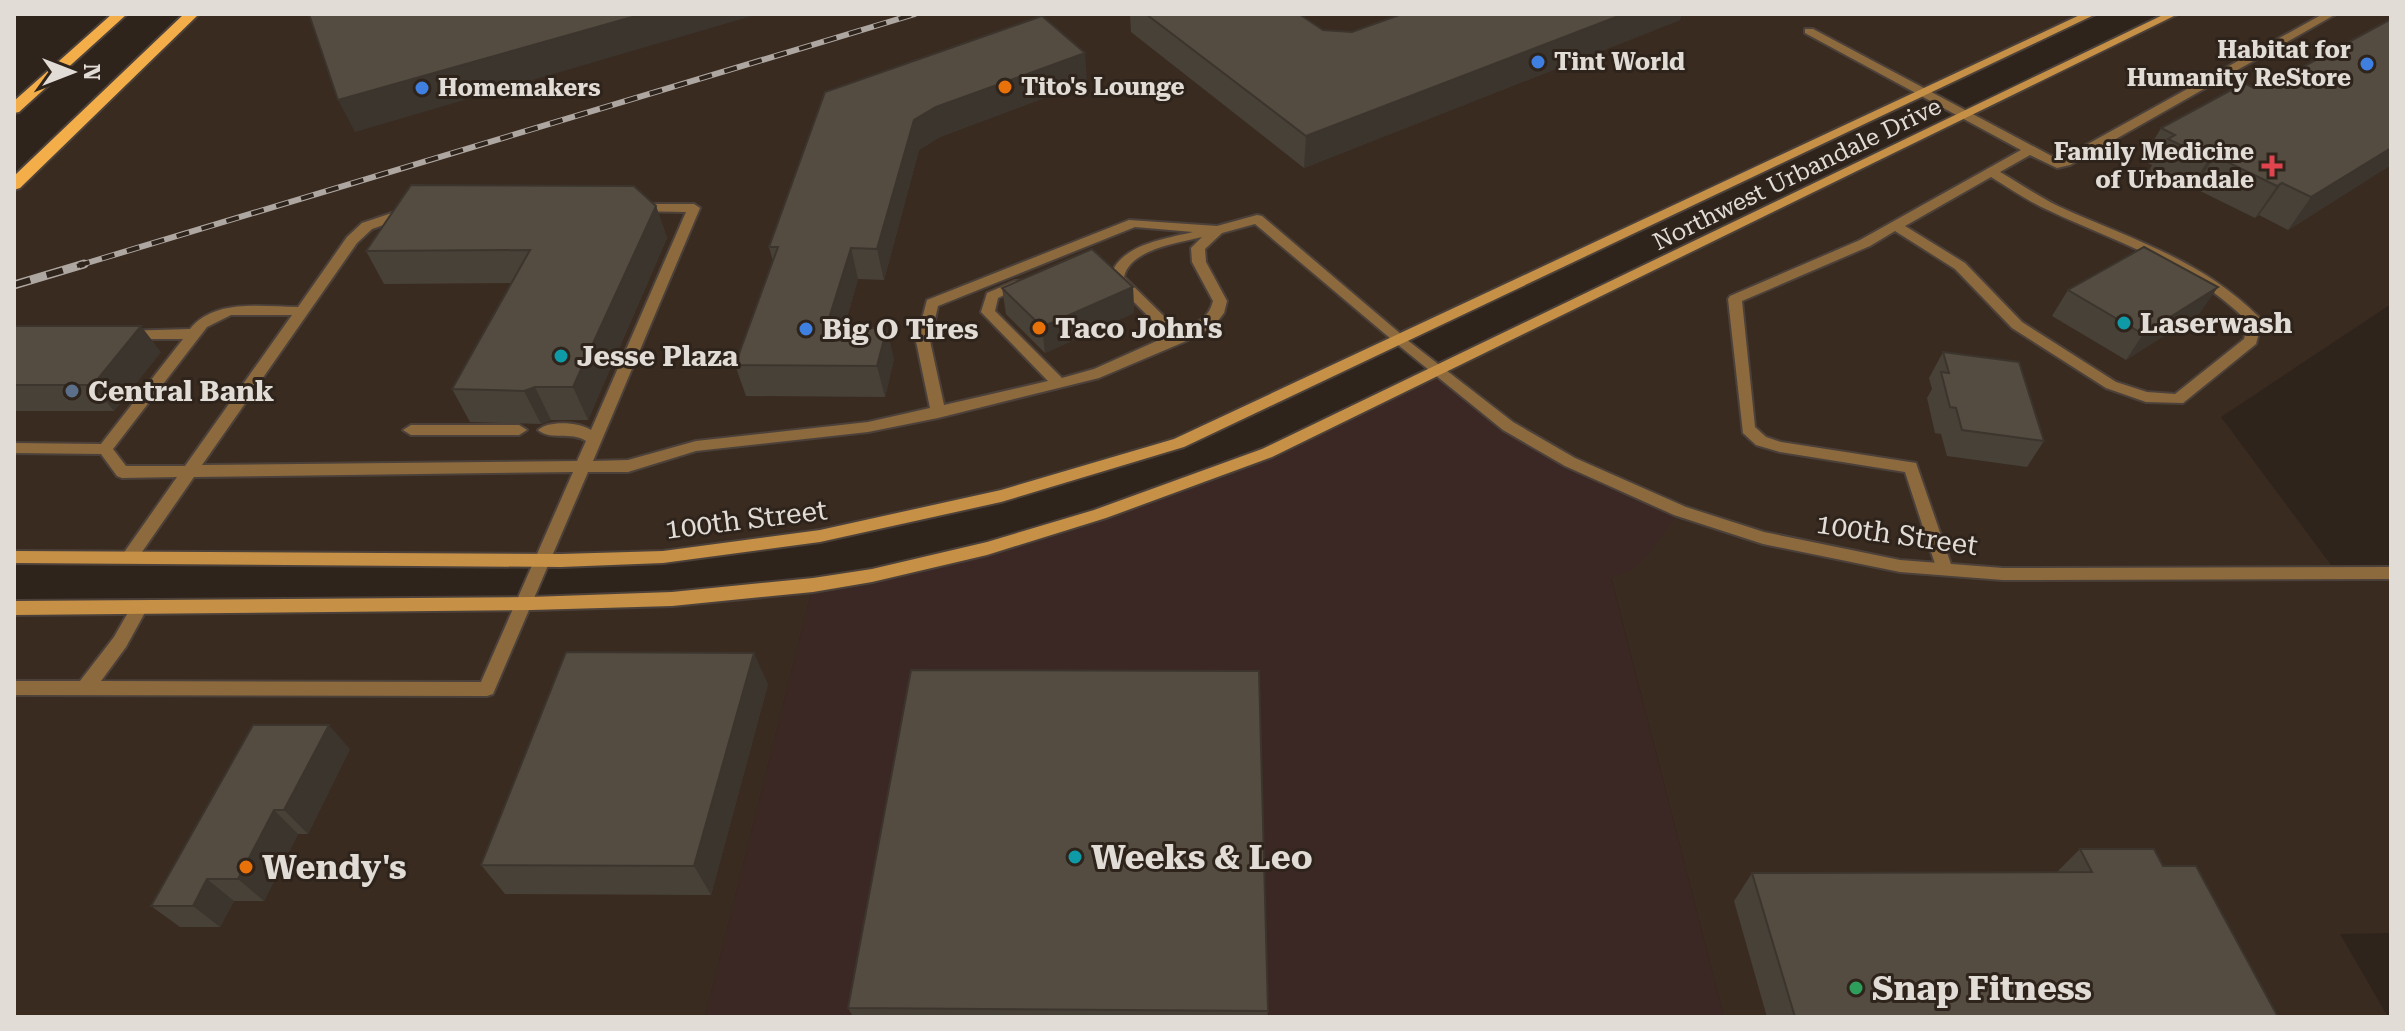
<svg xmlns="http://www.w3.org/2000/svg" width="2405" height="1031" font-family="'Roboto Serif',serif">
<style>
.built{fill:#3a2b20}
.industrial{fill:#3b2824}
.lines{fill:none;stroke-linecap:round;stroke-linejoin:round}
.service-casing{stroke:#4b413a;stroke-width:4}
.tertiary-casing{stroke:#4b413a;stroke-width:4}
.secondary-casing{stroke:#4b413a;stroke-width:4}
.primary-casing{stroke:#4b413a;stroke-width:4}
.service{fill:#8c6a3e;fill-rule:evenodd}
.tertiary{fill:#8c6a3e;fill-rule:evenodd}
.secondary{fill:#c69046;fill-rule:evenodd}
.primary{fill:#f3ae49;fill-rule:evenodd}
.rail-far1-casing{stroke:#aea7a1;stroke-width:6}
.rail-casing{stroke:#aea7a1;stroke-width:9}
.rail-far1{stroke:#2e241c;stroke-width:4;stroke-dasharray:13;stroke-linecap:butt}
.rail{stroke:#2e241c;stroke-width:6;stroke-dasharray:17;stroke-linecap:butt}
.wall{fill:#484138}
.shaded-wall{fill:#3b352e}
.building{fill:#544c41;stroke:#3b352e;stroke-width:2}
.shop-dot{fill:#3f7fe0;stroke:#2e241c;stroke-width:3}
.food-dot{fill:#e8710a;stroke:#2e241c;stroke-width:3}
.health-dot{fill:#e0444e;stroke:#2e241c;stroke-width:3}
.culture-dot{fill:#0f9aa8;stroke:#2e241c;stroke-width:3}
.service-dot{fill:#5c6f8a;stroke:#2e241c;stroke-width:3}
.leisure-dot{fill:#2e9e5b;stroke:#2e241c;stroke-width:3}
.labels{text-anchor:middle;stroke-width:6;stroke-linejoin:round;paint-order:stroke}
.far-poi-label{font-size:24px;font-weight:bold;fill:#e2dcd7;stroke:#2e241c;text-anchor:start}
.far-street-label{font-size:24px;fill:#e2dcd7;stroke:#2e241c}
.poi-label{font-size:28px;font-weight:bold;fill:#e2dcd7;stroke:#2e241c;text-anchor:start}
.street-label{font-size:28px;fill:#e2dcd7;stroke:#2e241c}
.near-poi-label{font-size:34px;font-weight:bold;fill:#e2dcd7;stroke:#2e241c;text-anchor:start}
</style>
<rect width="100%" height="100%" fill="#2e241c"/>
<path class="built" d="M192,14H2091L1179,443L957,509L694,554L14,558V185Z
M2173,14H2391V304L2221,417L2337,573H2391V933L2340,934L2388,1017H1724L1611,577L1570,462L1439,372Z
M813,585L705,1017H14V608L573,603Z"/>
<path class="industrial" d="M1439,372L1508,426L1680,511L1650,553L1634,569L1611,578L1724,1017H705L813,585L891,571L1158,496Z"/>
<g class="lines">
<defs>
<path id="service" d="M2323,14H2336L2070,165L2057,168L2030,155L2000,172C2019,183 2038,196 2058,206C2132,240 2200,258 2260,318L2262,321L2256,344L2183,403L2146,402L2106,388L2012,328L1955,269L1895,231L1870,246L1742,301L1755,427L1766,437L1781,442L1916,463L1953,570L1951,575H1939L1937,570L1905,472L1780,452L1756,445L1743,433L1728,299L1730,296L1860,240L2021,150L1805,33V29H1813L2059,160ZM1991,177C2011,189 2029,202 2050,211C2120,244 2192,265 2248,322L2244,339L2175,394L2147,392L2116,382L2022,322L1965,263L1905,226Z
M637,204H694L700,208L593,461L628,460L696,441L868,422L930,408L916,341L927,300L1129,220L1217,226L1257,215L1262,216L1409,341L1402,346L1397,344L1255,224L1222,233L1205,249L1206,262L1227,301L1224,313L1214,326L1184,342L1099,378L938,418L868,432L696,451L628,472H588L493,694L487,696L14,695V681H80L114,637L134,602H146L148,607L126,647L101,681L481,682L573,472L194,477L135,562H123L121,558L123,554L177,477L122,478L117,476L101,454L14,453V443L101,444L183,339H128L123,337L121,334L123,331L190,329C215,298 263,307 298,307L347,237L362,223L410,207L416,211L414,214L372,229L357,243L202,465L577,461L586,441C571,431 551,441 538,430C549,420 579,422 591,430L686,212L633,211V205ZM1135,227L1193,232C1164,239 1118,245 1110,278L1168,336L1094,369L1062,378L995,311L998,298L1027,284L1025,281H1015L987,293L981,312L1048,381L944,405L930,341L938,306ZM1202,237L1191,248L1192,262L1213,301C1208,320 1196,323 1179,331L1124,277C1130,249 1178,243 1202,237ZM231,315H292L185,466H126L113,449L207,327Z
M411,425H519L527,430L519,435H411L403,430Z"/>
<path id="tertiary" d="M1402,336L1513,422L1575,458L1686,507L1764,532L1900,560L2003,568L2391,567V579L2003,580L1900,572L1763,544L1674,515L1565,466L1503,430L1397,344L1395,341L1397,338Z"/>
<path id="secondary" d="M2082,14H2096L1184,447L1001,502L820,542L663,563L561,567L14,563V551L561,554L663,551L820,530L1001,490L1174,439Z
M2165,14H2178L1272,457L1106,518L987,555L872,582L813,592L672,606L531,610L14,615V601L531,597L672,592L813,578L872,569L987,542L1094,510L1262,449Z"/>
<path id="primary" d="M112,14H127L19,112L14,113V101Z
M184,14H199L20,188L14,190V176Z"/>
</defs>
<use href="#service" class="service-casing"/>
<use href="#tertiary" class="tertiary-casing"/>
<use href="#secondary" class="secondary-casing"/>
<use href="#primary" class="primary-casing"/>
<use href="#service" class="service"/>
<use href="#tertiary" class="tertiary"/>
<use href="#secondary" class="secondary"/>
<use href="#primary" class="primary"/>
<defs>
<path id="rail-far1" d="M77,266L915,14"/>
<path id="rail" d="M14,285L84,264"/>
</defs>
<use href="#rail-far1" class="rail-far1-casing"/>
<use href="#rail" class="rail-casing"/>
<use href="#rail-far1" class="rail-far1"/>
<use href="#rail" class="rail"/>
</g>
<path class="wall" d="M1130,14H1299L1323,30L1352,32L1680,20L1304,168L1131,32Z
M1087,82L940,137L919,150L884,280L858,279L844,328L894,359L885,397L746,396L735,365L773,261L769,247L825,92Z
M2161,128L2391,165L2288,230L2259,215L2255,218L2194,188L2188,191L2149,171L2152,165L2142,160Z
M656,206L667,238L588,420H551L541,424L470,422L452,389L511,283L384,284L366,251Z
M1133,287L1134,313L1045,353L1006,314L1002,288Z
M2068,290L2200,313L2126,360L2052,316Z
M14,326L161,352L114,411H14Z
M1943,352L2044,441L2027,467L1947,456L1941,434L1935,433L1927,398L1932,389L1929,378Z
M768,684L711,895L505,894L481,865Z
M350,749L308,834H298L264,901H234L220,927H180L151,906Z
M2080,849L2163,866L2278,1017H1767L1734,901L1752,873H2056Z
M848,1008L1268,1011L1267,1017H853Z"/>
<path class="shaded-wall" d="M643,14H759L355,132L338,100Z
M1624,14H1682L1680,20L1304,168L1306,136Z
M1085,53L1087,82L940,137L919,150L884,280L877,249L914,120L936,107Z
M2391,148V165L2288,230L2311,197Z
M2215,156L2194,188L2188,191L2209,159Z
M2282,183L2259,215L2255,218L2277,186Z
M656,206L667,238L588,420L573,387Z
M851,248L858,279L835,359L826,328Z
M1133,287L1134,313L1045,353L1042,327Z
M2218,287L2200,313L2126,360L2143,334Z
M141,326L161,352L114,411L93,385Z
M887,328L894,359L885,397L877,366Z
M535,387L551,420L541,424L524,391Z
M754,653L768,684L711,895L694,866Z
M329,725L350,749L308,834L284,810Z
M274,810L298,834L264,901L238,879Z
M207,879L234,901L220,927L193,906Z"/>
<path class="building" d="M309,14H643L338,100Z
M1146,14H1299L1323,30L1352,32L1402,14H1624L1306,136Z
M1042,16L1085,53L936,107L914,120L877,249L851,248L826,328H887L877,366L735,365L778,247H769L825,92Z
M2391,19V148L2311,197L2282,183L2277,186L2215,156L2209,159L2168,139L2175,135L2161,128L2244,83L2254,88L2260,84L2266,87Z
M411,185L634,186L656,206L573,387H535L524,391L452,389L530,250L366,251Z
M2144,247L2218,287L2143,334L2068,290Z
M1092,249L1133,287L1042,327L1002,288Z
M14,326H141L93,385H14Z
M1943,352L2019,362L2044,441L1962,430L1956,408L1950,407L1941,372L1949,373Z
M566,652L754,653L694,866L481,865Z
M911,670L1259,671L1268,1011L848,1008Z
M253,725H329L284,810H274L238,879H207L193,906H151Z
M2080,849H2154L2163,866H2196L2278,1017H1795L1752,873L2092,872Z"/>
<g class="shop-dot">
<circle cx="1538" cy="62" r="8"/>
<circle cx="2367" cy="64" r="8"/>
<circle cx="422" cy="88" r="8"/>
<circle cx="806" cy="329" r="8"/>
</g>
<g class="food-dot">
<circle cx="1005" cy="87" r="8"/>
<circle cx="1039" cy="328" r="8"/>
<circle cx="246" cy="867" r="8"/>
</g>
<path class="health-dot" d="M2268 154h8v8h8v8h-8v8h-8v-8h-8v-8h8z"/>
<g class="culture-dot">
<circle cx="2124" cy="323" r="8"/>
<circle cx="561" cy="356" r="8"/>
<circle cx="1075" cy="857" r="8"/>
</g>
<circle class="service-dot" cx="72" cy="391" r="8"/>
<circle class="leisure-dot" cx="1856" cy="988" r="8"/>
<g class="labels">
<g class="far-poi-label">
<text x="2351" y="58" text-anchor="end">Habitat for<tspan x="2351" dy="28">Humanity ReStore</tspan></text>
<text x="1554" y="70">Tint World</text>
<text x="1021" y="95">Tito's Lounge</text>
<text x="438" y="96">Homemakers</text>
<text x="2254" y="160" text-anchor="end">Family Medicine<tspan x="2254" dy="28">of Urbandale</tspan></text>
</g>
<g class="far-street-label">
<text transform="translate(1797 174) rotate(-26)" y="8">Northwest Urbandale Drive</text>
</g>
<g class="poi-label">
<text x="2140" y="333">Laserwash</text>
<text x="1055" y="338">Taco John's</text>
<text x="822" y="339">Big O Tires</text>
<text x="577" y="366">Jesse Plaza</text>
<text x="88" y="401">Central Bank</text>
</g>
<g class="street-label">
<text transform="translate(746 519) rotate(-7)" y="10">100th Street</text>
<text transform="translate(1897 534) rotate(8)" y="10">100th Street</text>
</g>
<g class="near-poi-label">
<text x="1091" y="869">Weeks &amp; Leo</text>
<text x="262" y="879">Wendy's</text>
<text x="1872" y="1000">Snap Fitness</text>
</g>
</g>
<rect width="2405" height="1031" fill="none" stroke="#e2dcd7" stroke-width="32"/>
<g transform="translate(72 72) rotate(90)" stroke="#2e241c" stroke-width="6" paint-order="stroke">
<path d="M0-6L14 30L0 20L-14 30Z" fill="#e2dcd7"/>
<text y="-12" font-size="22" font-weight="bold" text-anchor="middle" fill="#e2dcd7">N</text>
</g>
</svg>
